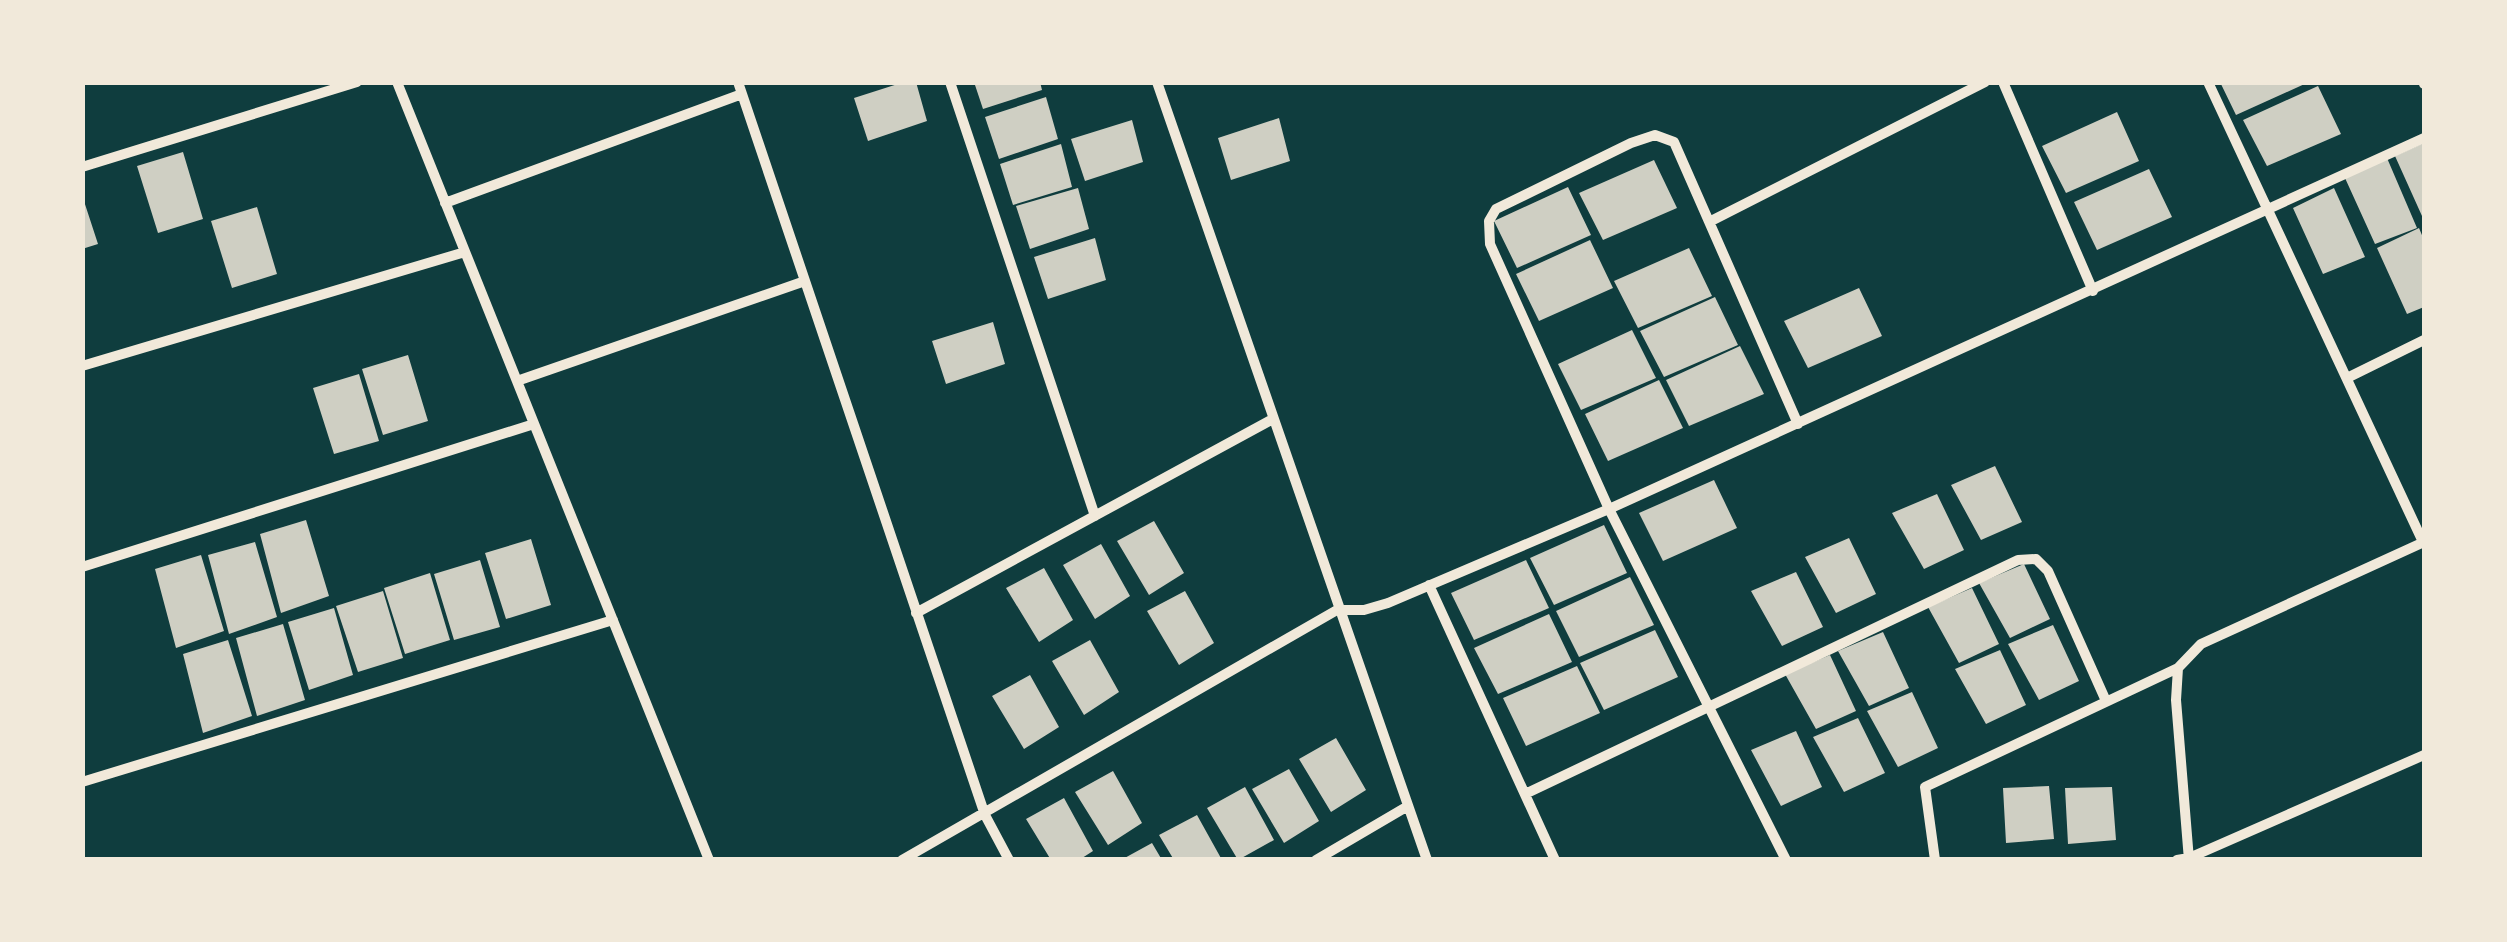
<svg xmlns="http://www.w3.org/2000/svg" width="2507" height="942" font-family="'Archivo Narrow',sans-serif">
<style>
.building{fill:#cfcfc3}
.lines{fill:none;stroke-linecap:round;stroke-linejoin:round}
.minor{stroke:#f1e9da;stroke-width:10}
</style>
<rect width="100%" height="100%" fill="#0f3d3e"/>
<path class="building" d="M904,82H916L927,121L868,141L854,98Z
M974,82H1040L1042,90L983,109Z
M2220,82H2309L2236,115Z
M2318,86L2341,134L2267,166L2243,120Z
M1046,97L1058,139L999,159L985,117Z
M2117,112L2139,161L2066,193L2042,146Z
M1279,118L1290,161L1231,180L1218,138Z
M1132,120L1143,162L1085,181L1071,139Z
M2424,143V215L2422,216L2395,156Z
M1061,144L1072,187L1013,205L1000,164Z
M183,152L203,219L158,233L137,166Z
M2387,158L2417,228L2375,244L2345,178Z
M1654,160L1677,208L1603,240L1579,193Z
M2149,169L2172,217L2097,250L2074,202Z
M1568,187L1591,235L1517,268L1494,221Z
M1078,188L1089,229L1030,249L1016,206Z
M2334,188L2365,257L2323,274L2293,208Z
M82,195L98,244L82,249Z
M257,207L277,274L232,288L211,221Z
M2419,228L2424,240V307L2407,314L2377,248Z
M1095,238L1106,280L1048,299L1034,257Z
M1590,240L1613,288L1539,321L1516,274Z
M1689,248L1712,296L1638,328L1614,281Z
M1859,288L1882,336L1808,368L1784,321Z
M1715,297L1738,345L1664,377L1640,331Z
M993,322L1005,364L946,384L932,341Z
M1632,330L1656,378L1581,410L1558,364Z
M1740,346L1764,394L1689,426L1666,380Z
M408,355L428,421L383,435L362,369Z
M359,374L379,441L334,454L313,388Z
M1659,380L1683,428L1608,461L1585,414Z
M1995,466L2022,522L1981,540L1951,485Z
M1714,480L1737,528L1663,561L1639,513Z
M1937,494L1964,550L1924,569L1892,513Z
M306,520L329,596L281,613L260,534Z
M1154,521L1184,573L1149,595L1117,541Z
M1604,525L1627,573L1554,605L1530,558Z
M1849,538L1876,594L1836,613L1805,557Z
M531,539L551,605L506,619L485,553Z
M255,542L277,617L229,634L208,555Z
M1101,544L1130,596L1095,619L1063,565Z
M201,555L224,631L176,648L155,569Z
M480,560L500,627L454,640L434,574Z
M1526,560L1549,608L1474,640L1451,593Z
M2024,564L2050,619L2010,638L1979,583Z
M1044,568L1073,620L1039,642L1006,588Z
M1796,572L1823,627L1782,646L1751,591Z
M430,573L450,640L405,654L384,588Z
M1630,577L1654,625L1579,657L1556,611Z
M1972,588L1999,644L1959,663L1928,607Z
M383,591L403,658L358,672L336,606Z
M1185,591L1214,643L1179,665L1147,611Z
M334,608L353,675L309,690L288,622Z
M1549,614L1572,662L1498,694L1474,648Z
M283,624L305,700L257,716L236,638Z
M2053,625L2079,681L2039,700L2008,644Z
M1655,630L1678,677L1604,710L1580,663Z
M1883,632L1909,688L1869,706L1838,651Z
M228,640L252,716L203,733L183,654Z
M1090,640L1119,692L1084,715L1052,661Z
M2000,650L2026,705L1986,724L1955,669Z
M1830,655L1856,711L1816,729L1785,674Z
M1577,666L1600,713L1526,746L1503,698Z
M1030,675L1059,727L1024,749L992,696Z
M1912,692L1938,748L1898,767L1867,711Z
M1858,718L1885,773L1844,792L1813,737Z
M1796,731L1822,787L1781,806L1751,750Z
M1336,738L1366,790L1331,812L1299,759Z
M1289,769L1319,821L1284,843L1252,789Z
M1113,771L1142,823L1108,845L1075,792Z
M2049,786L2054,839L2006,843L2003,788Z
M1245,787L1274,840L1238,860L1207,808Z
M2112,787L2116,840L2068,844L2065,788Z
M1064,798L1093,851L1079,860H1051L1026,819Z
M1197,815L1222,860H1174L1159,835Z
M1152,843L1162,860H1121Z"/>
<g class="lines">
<path class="minor" d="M397,82L709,860
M738,82L985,815L1009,860
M950,82L1095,516
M1157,82L1427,860
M2003,82L2093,291
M2208,82L2423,542
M2424,82V84
M82,167L357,82
M445,203L742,94
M1711,221L1985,82
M82,366L465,252
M2347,378L2424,340
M517,381L805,281
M82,567L534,424
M1429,585L1555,860
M916,613L1273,419
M82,782L613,620
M1525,794L2018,560L2036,559L2048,571L2106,701
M902,860L1337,610H1364L1388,603L1609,509L2424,138
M1316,860L1408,806
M1786,860L1609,509L1490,244L1489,221L1496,209L1631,143L1655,135L1674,142L1798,424
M1935,860L1925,787L2178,668
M2177,860L2189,858L2424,755
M2189,860L2176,700L2178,668L2201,644L2424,542"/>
</g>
<rect width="2507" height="942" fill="none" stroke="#f1e9da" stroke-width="170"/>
</svg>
